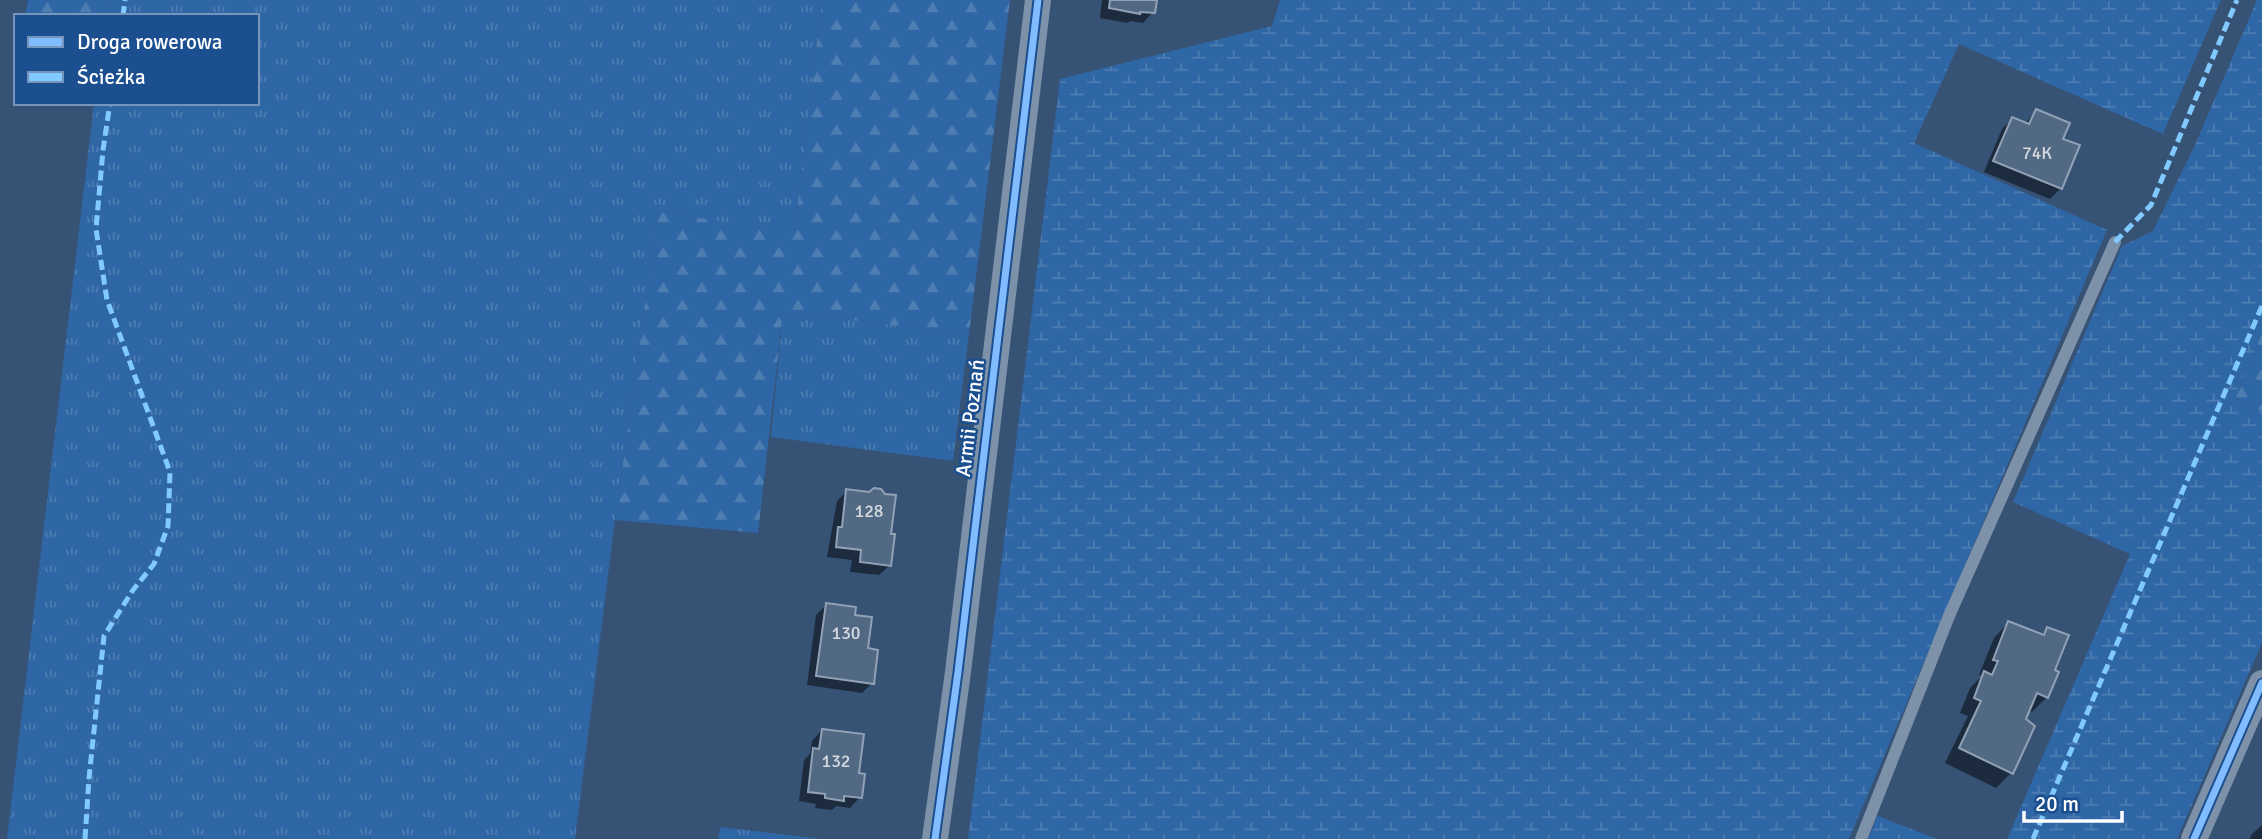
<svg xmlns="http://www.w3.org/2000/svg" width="2262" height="839" font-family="Signika,sans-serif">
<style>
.grass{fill:url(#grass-tufts)}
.forest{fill:url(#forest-firs)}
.wetland{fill:url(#wetland-marsh)}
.shadow{fill:#0007}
.building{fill:#526984;stroke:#92a2b6;stroke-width:2}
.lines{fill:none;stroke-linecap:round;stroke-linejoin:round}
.lane{stroke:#7d92a8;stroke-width:12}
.street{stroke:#7d92a8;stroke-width:26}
.quiet{stroke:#80caff;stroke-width:5;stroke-dasharray:10 5;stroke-linecap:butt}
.cycleway-casing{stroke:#1b4f8f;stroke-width:11}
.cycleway{stroke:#80bcff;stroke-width:7}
.labels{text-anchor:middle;stroke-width:5;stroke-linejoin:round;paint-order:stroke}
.number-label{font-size:18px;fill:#d4dae0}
.street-label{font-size:21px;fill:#fff;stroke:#1b4f8f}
</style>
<defs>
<pattern id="grass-tufts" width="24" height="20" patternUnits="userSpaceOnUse" patternTransform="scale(1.75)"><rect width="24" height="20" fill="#2f66a5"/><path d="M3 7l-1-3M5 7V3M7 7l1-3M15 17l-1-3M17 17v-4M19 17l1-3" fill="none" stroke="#4e7db2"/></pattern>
<pattern id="forest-firs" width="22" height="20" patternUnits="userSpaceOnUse" patternTransform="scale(1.75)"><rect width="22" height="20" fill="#2f66a5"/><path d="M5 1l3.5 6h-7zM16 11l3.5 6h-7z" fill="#4e7db2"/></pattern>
<pattern id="wetland-marsh" width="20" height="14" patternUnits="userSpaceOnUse" patternTransform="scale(1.75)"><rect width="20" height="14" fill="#2f66a5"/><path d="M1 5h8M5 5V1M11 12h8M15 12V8" fill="none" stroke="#4e7db2"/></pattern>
</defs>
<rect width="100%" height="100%" fill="#365274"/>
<path class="grass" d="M110,0H822L794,235L658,211L615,520L575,839H7L94,103H257V16H108Z
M783,312L969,334L953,461L771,437Z
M720,827L822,839H718Z"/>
<path class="forest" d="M28,0H110L108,16H25Z
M822,0H1010L969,334L783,312L758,533L615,520L658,211L794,234Z
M2262,333V412L2235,398Z"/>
<path class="wetland" d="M1280,0H2221L2163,134L1959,44L1914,143L2107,230L1849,839H968L1060,79L1272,26Z
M2257,0H2262V333L2235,398L2262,412V643L2177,839H2007L2130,554L2013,502L2122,246L2153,231L2195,145Z
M1877,816H1878L1937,839H1868Z"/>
<path class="shadow" d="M1102,0H1155L1153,12L1143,23L1130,21L1128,23L1100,18Z
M2036,111L2061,140V188L2050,199L1984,172L2002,129L2012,119L2025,124Z
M847,491L889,535L890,565L879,575L850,572L852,560L827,557L837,501Z
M826,605L866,650L872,683L862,693L807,685L816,615Z
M2008,623L2041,636L2048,629L2053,671L2047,697L2032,712L2028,710L2011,773L1996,788L1945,763L1968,716L1960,713L1970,688L1982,676L1979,675L1994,638Z
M822,730L857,775L860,797L850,808L836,806L832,810L815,808L816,804L799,801L804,760L810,754L812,741Z
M2262,825V839H2250L2251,835Z"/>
<path class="building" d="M1110,0H1157L1155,13L1140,12V14L1109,8Z
M2036,109L2070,123L2063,139L2080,145L2062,189L1993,161L2012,117L2029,124Z
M874,488L881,489L885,494L896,495L891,534H895L891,566L860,562L861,550L836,547L838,527H842L846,489L869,492Z
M826,603L856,607L855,615L872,617L868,648L878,650L874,684L816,676Z
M2008,621L2044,635L2047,627L2069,635L2055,670L2059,672L2048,698L2037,693L2026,719L2035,726L2013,774L1959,748L1981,701L1974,698L1984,671L1992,675L1998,661L1993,660Z
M822,729L864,734L859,773L865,774L862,798L844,796V801L825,798V794L808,792L813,748L819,749Z"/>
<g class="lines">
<path class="lane" d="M1861,839L1949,616L2115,242"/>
<path class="street" d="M935,839L958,672L1038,0
M2194,839L2262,683"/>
<path class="quiet" d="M123,16L125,0
M2115,242L2151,205L2237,0
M85,839L89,778L104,636L133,590L154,564L168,526L170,472L107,300L96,229L103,150L110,103
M2033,839L2262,306"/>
<defs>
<path id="cycleway" d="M935,839L958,672L1038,0
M2194,839L2262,683"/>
</defs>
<use href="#cycleway" class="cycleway-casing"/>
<use href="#cycleway" class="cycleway"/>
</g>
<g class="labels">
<g class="number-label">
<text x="2037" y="159">74K</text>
<text x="869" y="517">128</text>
<text x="846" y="639">130</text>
<text x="836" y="767">132</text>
</g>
<g class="street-label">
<text transform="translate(970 418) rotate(-83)" y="7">Armii Poznań</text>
</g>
</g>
<rect x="14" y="14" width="245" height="91" fill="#1b4f8f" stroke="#7695bc" stroke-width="2"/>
<rect x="28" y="37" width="35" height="10" fill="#80bcff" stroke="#7695bc" stroke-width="2"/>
<text x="77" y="49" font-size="21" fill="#ffffff">Droga rowerowa</text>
<rect x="28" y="72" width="35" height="10" fill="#80caff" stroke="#7695bc" stroke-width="2"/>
<text x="77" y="84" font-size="21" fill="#ffffff">Ścieżka</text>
<path d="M2024 811v10h98v-10" fill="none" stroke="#ffffff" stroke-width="3.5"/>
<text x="2035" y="811" font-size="21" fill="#ffffff" stroke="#1b4f8f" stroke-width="5" paint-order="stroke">20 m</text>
</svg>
